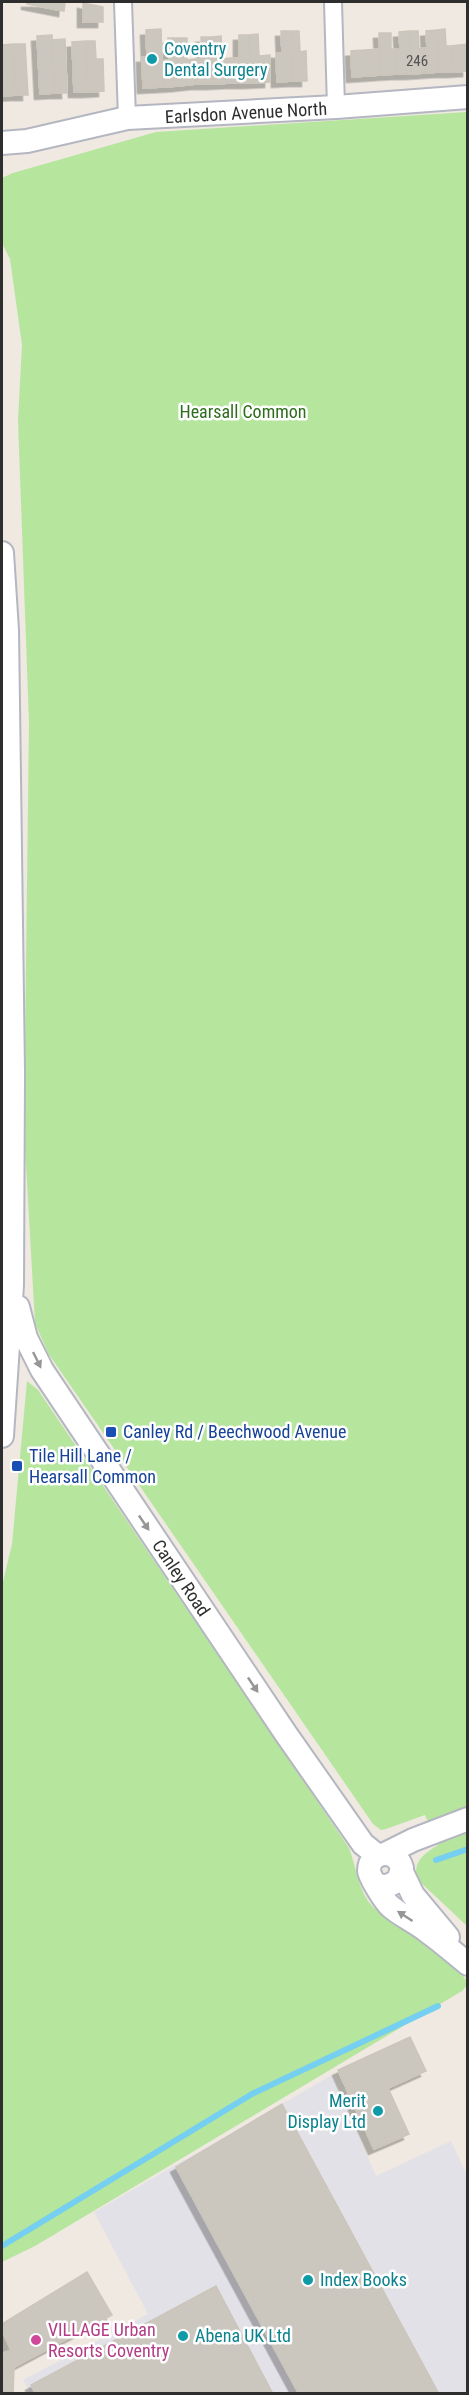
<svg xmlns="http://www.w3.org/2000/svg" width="469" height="2395" font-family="'Roboto Condensed',sans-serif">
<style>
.industrial{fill:#e3e1e8}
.green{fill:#b6e59e}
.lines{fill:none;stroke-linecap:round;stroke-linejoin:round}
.stream{stroke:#75cff0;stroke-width:6}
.building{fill:#cbc7bf;stroke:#cbc5ba;stroke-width:1.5;filter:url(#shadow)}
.street-casing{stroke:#b4b7c1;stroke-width:20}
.secondary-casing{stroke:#b4b7c1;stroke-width:26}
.street{stroke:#fff;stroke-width:16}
.secondary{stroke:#fff;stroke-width:22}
.oneway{fill:#969696}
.culture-dot{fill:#0f9aa8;stroke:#fff;stroke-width:2}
.transit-dot{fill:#1a4fb4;stroke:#fff;stroke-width:2}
.hotel-dot{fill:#d1479c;stroke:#fff;stroke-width:2}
.labels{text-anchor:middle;stroke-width:5;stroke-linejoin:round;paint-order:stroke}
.number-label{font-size:15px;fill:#555452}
.culture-label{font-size:18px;fill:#0d838f;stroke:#fff;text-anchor:start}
.street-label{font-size:18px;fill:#2e2e2e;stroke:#fff}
.park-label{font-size:18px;fill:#2c6e1b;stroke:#fff}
.transit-label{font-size:18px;fill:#164399;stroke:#fff;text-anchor:start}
.hotel-label{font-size:18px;fill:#b23c85;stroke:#fff;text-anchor:start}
</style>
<defs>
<filter id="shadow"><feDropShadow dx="-5.5" dy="5.5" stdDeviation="0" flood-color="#0004"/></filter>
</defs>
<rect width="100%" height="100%" fill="#efe9e1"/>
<path class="industrial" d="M332,2075L376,2176L451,2141L467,2175V2393L31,2394L23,2380L148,2314L94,2212Z"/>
<path class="green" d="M467,112V1926L417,1879C413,1861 424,1854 438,1845L425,1815L386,1829L381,1830L373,1824L48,1353L35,1323L24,1129L29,722L18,421L22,345L10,259L2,243V178L13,173L156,132Z
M27,1381L38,1390L349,1848C356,1866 357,1885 368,1901C381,1918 401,1924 418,1935C436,1947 458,1964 468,1984L462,1991L35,2246L2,2262V1586L12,1544Z"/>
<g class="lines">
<path class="stream" d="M436,1860L468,1849
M2,2246L252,2094L438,2006"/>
</g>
<path class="building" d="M27,2H65L64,11L27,4Z
M83,3L103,7V22H83Z
M161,29L163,87L143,88L142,57H147L146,30Z
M445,29L446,46H451L453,72H439L437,30Z
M437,30L439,72L425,73L424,48H427L426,31Z
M281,31H291L292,81L277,82L276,53H282Z
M291,31H299L300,52L306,51L307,81H292Z
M409,31H418L419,49L424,48L425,73L411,74Z
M409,31L411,74H397L396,49H400L399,32Z
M379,33H391V49H396L397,74L381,75Z
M258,34L259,56L270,55V82L250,83L249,35Z
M52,35L55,93L40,94L37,36Z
M239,35H249L250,83H231L230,58H239Z
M221,36L222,59L230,58L231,83L213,84L212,37Z
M201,37H212L213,84H196L195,59H202Z
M168,38H177L179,86L163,87L162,61L169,60Z
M177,38H187V60L195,59L196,84L179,86Z
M65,39L67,93H55L52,40Z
M86,41L88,92H74L72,42Z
M86,41H95L96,59H103L104,91L88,92Z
M13,44L16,95L3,96L2,45Z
M13,44H25L28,95H16Z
M468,44V71L453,72L451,46Z
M379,49L381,75L352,77L351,51Z
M410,2037L426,2071L388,2088L409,2134L374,2149L338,2070Z
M282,2104L439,2394H299L176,2167Z
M87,2272L112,2315L14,2367L13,2394H2L4,2353L11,2350L2,2330V2324Z
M216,2286L273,2394H36L31,2385Z"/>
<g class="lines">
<defs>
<path id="street" d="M123,2L127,118
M333,2L336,107"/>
<path id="secondary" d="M2,143L27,141L127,118L336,107L468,97
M2,553L7,630L13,1072L12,1285L2,1436
M18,1307L26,1338L42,1370L286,1734L363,1844L378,1856
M387,1853L413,1840L468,1819
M402,1872L413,1895L448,1937
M376,1884L385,1887L398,1881L402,1868C397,1849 369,1849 369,1871C369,1876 385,1902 390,1906C401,1916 416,1922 428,1932C442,1942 454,1953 468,1964"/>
</defs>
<use href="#street" class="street-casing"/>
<use href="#secondary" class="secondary-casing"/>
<use href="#street" class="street"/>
<use href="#secondary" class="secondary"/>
</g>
<defs><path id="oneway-solid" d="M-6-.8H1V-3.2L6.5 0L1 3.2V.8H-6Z" transform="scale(1.5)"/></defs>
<g class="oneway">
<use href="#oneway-solid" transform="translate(37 1360) rotate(64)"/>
<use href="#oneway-solid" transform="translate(144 1523) rotate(56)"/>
<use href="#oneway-solid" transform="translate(253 1685) rotate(56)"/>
<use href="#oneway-solid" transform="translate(405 1916) rotate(-147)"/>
</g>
<g class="culture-dot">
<circle cx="152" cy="59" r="6"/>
<circle cx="378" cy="2111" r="6"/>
<circle cx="308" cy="2280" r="6"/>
<circle cx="183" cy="2336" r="6"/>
</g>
<g class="transit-dot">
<rect x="105" y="1426" width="12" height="12" rx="3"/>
<rect x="11" y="1460" width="12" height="12" rx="3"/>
</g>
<circle class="hotel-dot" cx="36" cy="2340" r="6"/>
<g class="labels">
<g class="number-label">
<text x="417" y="66">246</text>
</g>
<g class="culture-label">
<text x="164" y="55">Coventry<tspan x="164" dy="21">Dental Surgery</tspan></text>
<text x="366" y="2107" text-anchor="end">Merit<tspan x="366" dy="21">Display Ltd</tspan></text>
<text x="320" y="2286">Index Books</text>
<text x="195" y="2342">Abena UK Ltd</text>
</g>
<g class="street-label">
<text transform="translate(246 113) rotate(-3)" y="6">Earlsdon Avenue North</text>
<text transform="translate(181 1578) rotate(56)" y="6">Canley Road</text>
</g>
<g class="park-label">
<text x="243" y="418">Hearsall Common</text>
</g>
<g class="transit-label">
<text x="123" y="1438">Canley Rd / Beechwood Avenue</text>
<text x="29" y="1462">Tile Hill Lane /<tspan x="29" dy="21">Hearsall Common</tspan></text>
</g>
<g class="hotel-label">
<text x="48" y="2336">VILLAGE Urban<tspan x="48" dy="21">Resorts Coventry</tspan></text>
</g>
</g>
<rect width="469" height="2395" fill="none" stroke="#2e2e2e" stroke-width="6"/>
</svg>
